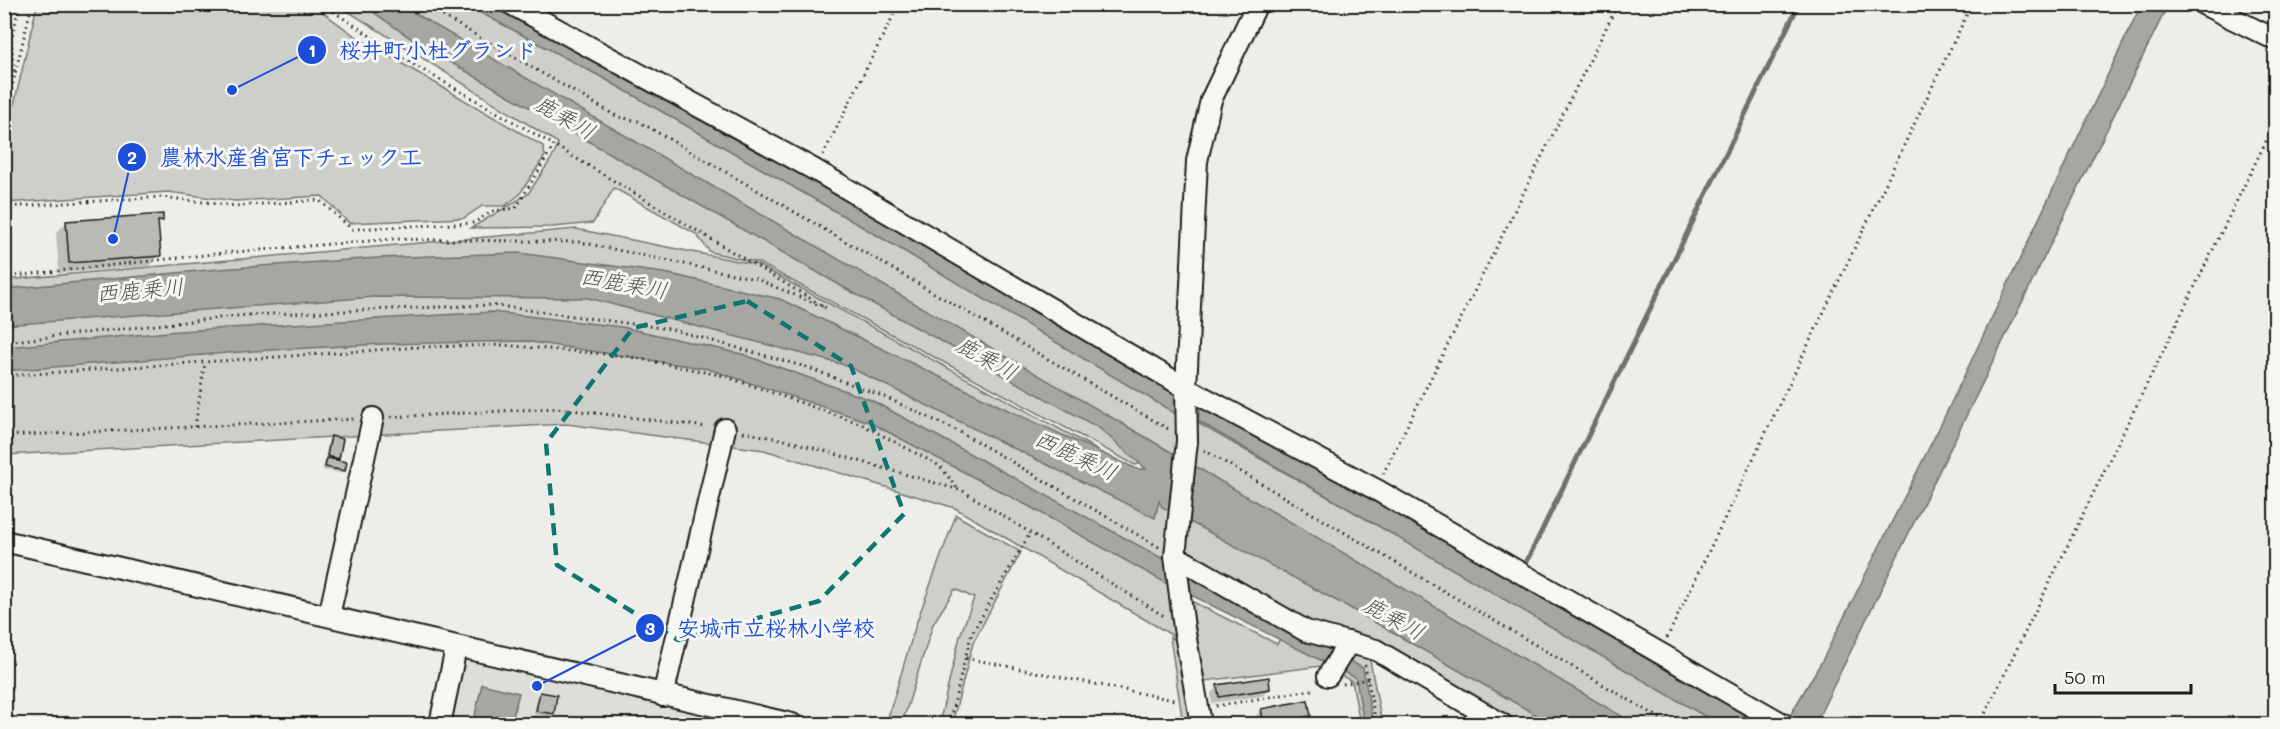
<svg xmlns="http://www.w3.org/2000/svg" width="2280" height="729" font-family="Mali,'Klee One',sans-serif">
<style>
.built{fill:#ddddda}
.green{fill:#cececb;stroke:#757574;stroke-width:1.5}
.water{fill:#a6a6a3;stroke:#6f6f6d;stroke-width:1.5}
.shadow{fill:#0003}
.lines{fill:none;stroke-linecap:round;stroke-linejoin:round}
.stream{stroke:#6f6f6d;stroke-width:5}
.building{fill:#b9b9b6;stroke:#1c1c1c;stroke-width:1.5}
.minor-casing{stroke:#1c1c1c;stroke-width:24}
.path{stroke:#1c1c1c;stroke-width:3;stroke-dasharray:1.5 4.5;stroke-linecap:butt}
.minor{stroke:#f6f6f2;stroke-width:20}
.marked{fill:none;stroke:#0f766e;stroke-width:4.5;stroke-dasharray:12 8;stroke-linejoin:round}
.labels{text-anchor:middle;stroke-width:6;stroke-linejoin:round;paint-order:stroke}
.water-label{font-size:22px;font-style:italic;fill:#535352;stroke:#f6f6f2}
.leader{fill:none;stroke:#1d4ed8;stroke-width:2}
.callout-dot{fill:#1d4ed8;stroke:#f6f6f2;stroke-width:2}
.mark-label{font-size:18px;text-anchor:middle;font-weight:bold;fill:#fff}
.callout-label{font-size:22px;text-anchor:middle;font-weight:bold;fill:#1d4ed8;stroke:#f6f6f2;stroke-width:6;stroke-linejoin:round;paint-order:stroke}
</style>
<rect width="100%" height="100%" fill="#edede9"/>
<filter id="ink" filterUnits="userSpaceOnUse"><feTurbulence type="fractalNoise" baseFrequency=".0167" numOctaves="2"/><feDisplacementMap in="SourceGraphic" scale="12" xChannelSelector="R" yChannelSelector="G"/><feConvolveMatrix kernelMatrix="1 2 1 2 8 2 1 2 1" color-interpolation-filters="sRGB"/></filter>
<g filter="url(#ink)">
<path class="built" d="M456,648L794,724H440Z"/>
<path class="green" d="M37,5H313L355,36L543,146L545,156L519,195L505,206H482L464,218L349,223L322,196L235,201L168,192L5,203V144Z
M338,5H508L1183,389L1179,455L1135,465L759,263L710,252L696,234L614,188L593,223L553,227L471,228L528,194L555,153L558,143Z
M576,229L758,265L1089,445L1171,506L1169,584L1175,637L955,508L764,450L566,424L5,455V280Z
M1196,422L1654,683L1732,724H1515L1374,643L1316,628L1183,551Z
M956,515L1021,552L973,643L952,724H939L960,636L974,598L955,589L933,624L902,724H886L917,621Z
M1191,601L1277,644L1288,626L1369,655L1382,724H1360L1352,681L1321,666L1205,681Z
M1170,637L1176,640L1192,724H1183Z"/>
<path class="water" d="M363,5H403L426,20L1147,438L1635,724H1552L1350,608L1162,507L1159,501L1155,518L845,365L588,298L375,297L5,325V289L219,269L377,258L520,253L670,274L780,299L1008,410L1137,469H1146L1099,428L850,291L422,46Z
M466,5H501L700,112L1183,393L1181,417L892,244L605,79Z
M2141,5H2168L1815,724H1785L1822,661L1941,424Z
M492,312L622,327L742,354L871,400L1169,562L1171,586L1032,508L869,422L708,369L525,341L383,344L253,351L5,371L4,347L18,346L179,331Z
M1201,402L1779,724H1718L1198,421Z
M1183,571L1363,668L1373,724H1364L1356,678L1185,592Z
M482,684L519,693L511,724H473Z"/>
<path class="shadow" d="M162,221L157,225L159,256L149,266L59,273L56,233L66,223Z
M332,438L338,458L334,461L344,470L341,473L323,470L324,463L328,459H325L328,441Z
M1218,687L1269,689L1262,696L1212,703L1211,693Z
M541,693L552,714L549,717L534,714L538,696Z
M1262,710L1309,716L1302,722L1292,724H1257L1255,717Z"/>
<g class="lines">
<path class="stream" d="M1523,569L1799,4"/>
</g>
<path class="building" d="M163,214V221H158L161,256L69,263L66,221Z
M331,436L343,439L339,459L327,456Z
M327,458L347,462L345,471L325,467Z
M1269,677L1270,689L1219,697L1217,685Z
M540,692L557,695L554,714L536,711Z
M1308,700L1311,716L1264,724L1261,709Z
M534,717L553,720L552,724H533Z
M1248,718L1249,724H1218Z"/>
<g class="lines">
<defs>
<path id="minor" d="M511,4L815,170L1186,388L1375,489L1783,724
M2203,4L2276,40
M4,541L792,724
M1175,556L1306,631L1376,650L1502,724
M329,616L373,418
M1328,676L1349,642
M663,696L725,429
M440,724L456,648
M1201,724L1184,628L1175,556L1187,441L1186,388L1197,161L1211,100L1257,4"/>
</defs>
<use href="#minor" class="minor-casing"/>
<path class="path" d="M422,4L618,117L638,121L1170,430
M14,71L11,40L20,4
M4,94L11,82
M4,119L32,4
M823,155L899,4
M4,207L162,197L236,206L319,200L352,229L474,223L492,211L516,208L554,145L416,66L322,4
M4,277L223,253L393,239L579,242L756,279L826,308L554,145
M4,342L246,315L491,305L670,329L806,367L885,397L960,432L1159,547
M4,376L419,347L503,345L626,356L724,376L859,423L940,466L957,488
M391,417L557,408L707,427
M195,427L205,362
M743,432L790,441L963,491L1164,616
M4,436L355,419
M1204,450L1670,724
M1383,474L1618,4
M1667,638L1972,4
M966,658L1174,700
M1365,665L1376,724
M1343,684L1368,679
M1216,706L1316,689
M949,724L971,635L1029,535
M1980,724L2276,121"/>
<use href="#minor" class="minor"/>
</g>
</g>
<path class="marked" d="M747,301L851,366L904,514L819,601L678,640L557,565L546,443L633,328Z"/>
<g class="labels">
<g class="water-label">
<text transform="translate(565 117) rotate(30)" y="8">鹿乗川</text>
<text transform="translate(624 283) rotate(10)" y="8">西鹿乗川</text>
<text transform="translate(140 290) rotate(-5)" y="8">西鹿乗川</text>
<text transform="translate(987 358) rotate(29)" y="8">鹿乗川</text>
<text transform="translate(1076 455) rotate(25)" y="8">西鹿乗川</text>
<text transform="translate(1394 618) rotate(29)" y="8">鹿乗川</text>
</g>
</g>
<path class="leader" d="M232 90L312 50M113 239L132 157M537 686L650 628"/>
<g class="callout-dot">
<circle cx="232" cy="90" r="6"/>
<circle cx="113" cy="239" r="6"/>
<circle cx="537" cy="686" r="6"/>
<circle cx="312" cy="50" r="15"/>
<circle cx="132" cy="157" r="15"/>
<circle cx="650" cy="628" r="15"/>
</g>
<g class="mark-label">
<text x="312" y="57">1</text>
<text x="132" y="164">2</text>
<text x="650" y="635">3</text>
</g>
<g class="callout-label">
<text x="438" y="58">桜井町小杜グランド</text>
<text x="291" y="165">農林水産省宮下チェック工</text>
<text x="776" y="636">安城市立桜林小学校</text>
</g>
<rect width="2280" height="729" fill="none" stroke="#f6f6f2" stroke-width="24"/>
<rect x="12" y="12" width="2256" height="705" fill="none" stroke="#1c1c1c" stroke-width="2" filter="url(#ink)"/>
<path d="M2055 684v9h136v-9" fill="none" stroke="#1c1c1c" stroke-width="3"/>
<text x="2064" y="684" font-size="18" fill="#1c1c1c" stroke="#f6f6f2" stroke-width="4.5" paint-order="stroke">50 m</text>
</svg>
